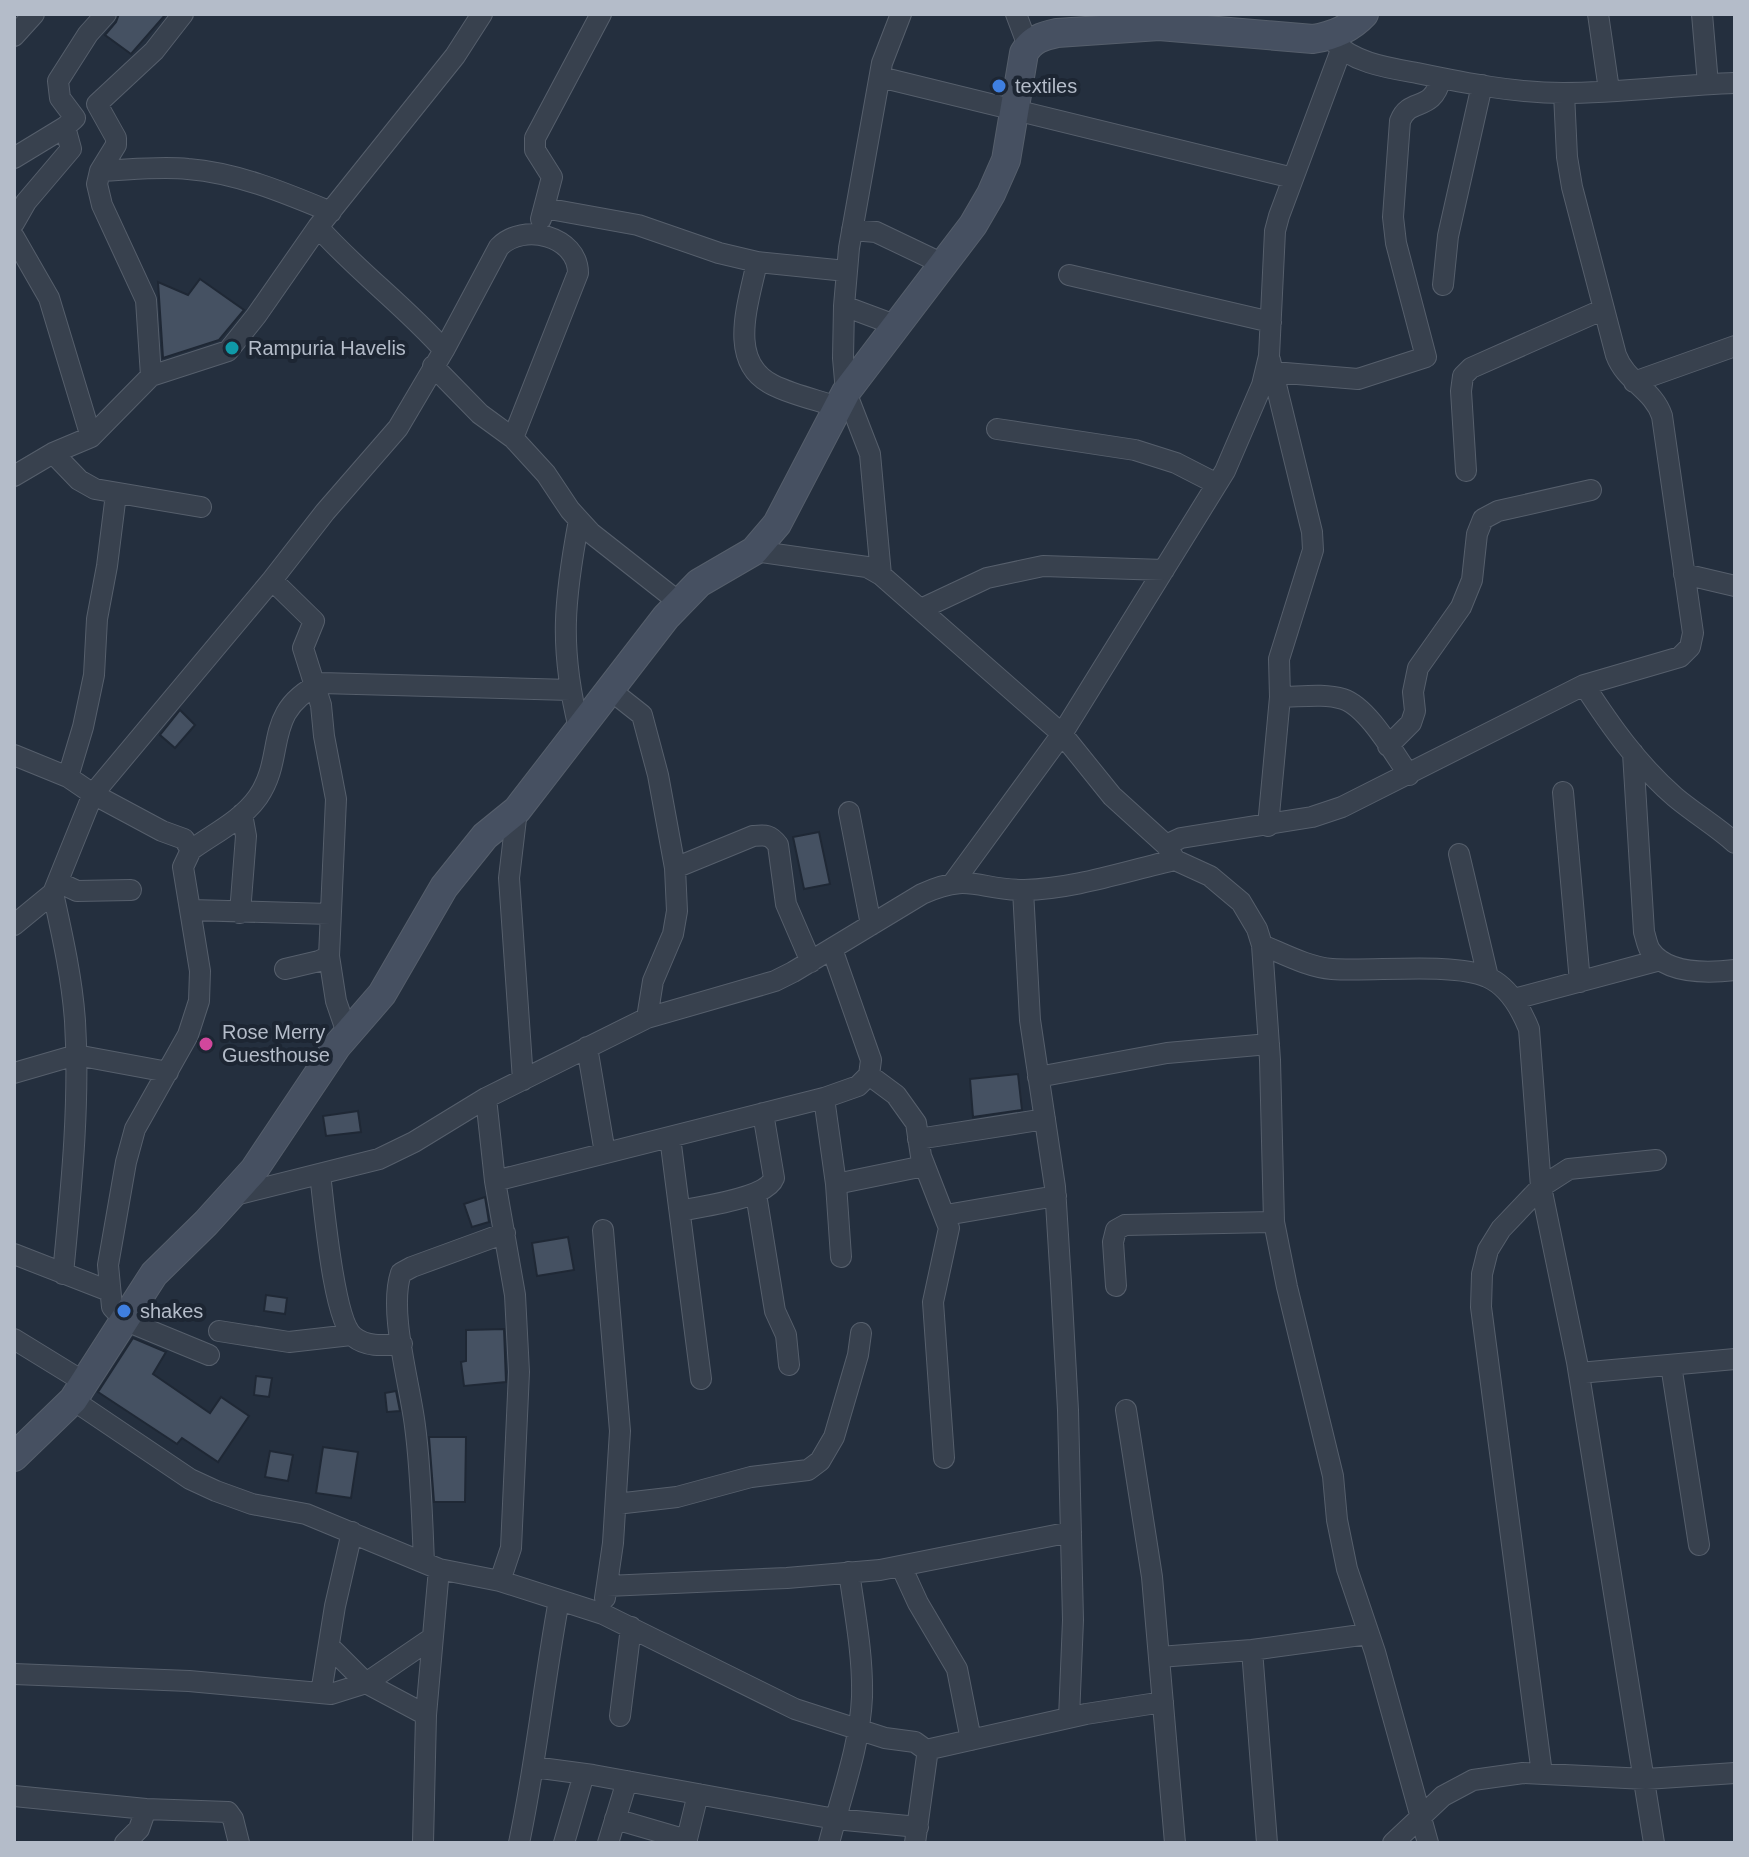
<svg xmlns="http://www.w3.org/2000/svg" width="1749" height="1857" font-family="Helvetica,sans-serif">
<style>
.building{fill:#455162;stroke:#1f2835;stroke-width:2}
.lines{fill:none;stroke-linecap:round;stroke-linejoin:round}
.street-casing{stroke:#565f6c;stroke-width:22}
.secondary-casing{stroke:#565f6c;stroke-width:30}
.street{stroke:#38414e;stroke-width:20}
.secondary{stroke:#465061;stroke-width:28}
.shop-dot{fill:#3f7fe0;stroke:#1d2633;stroke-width:3}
.culture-dot{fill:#0f9aa8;stroke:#1d2633;stroke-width:3}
.hotel-dot{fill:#d1479c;stroke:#1d2633;stroke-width:3}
.labels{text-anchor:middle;stroke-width:8;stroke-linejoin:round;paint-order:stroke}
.poi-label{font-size:20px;fill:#b4bcc9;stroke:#1d2633;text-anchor:start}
</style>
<rect width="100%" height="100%" fill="#242f3e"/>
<path class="building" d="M119,14H166L131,54L105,35L116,22Z
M200,279L244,310L219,340L163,358L158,282L188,295Z
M180,710L195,725L175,748L160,735Z
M819,832L830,884L804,889L793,837Z
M1018,1074L1022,1110L973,1117L970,1079Z
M358,1111L361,1132L326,1136L323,1116Z
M485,1197L489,1222L472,1227L464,1204Z
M568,1237L574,1270L537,1276L532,1243Z
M266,1295L287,1298L285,1314L264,1311Z
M504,1329L506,1382L464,1386L461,1362L466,1361V1330Z
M133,1338L166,1352L153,1374L210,1413L221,1397L249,1416L218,1462L182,1438L177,1444L98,1392Z
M256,1376L272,1378L269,1397L254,1395Z
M396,1391L400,1411L387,1412L385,1393Z
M429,1437H466L465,1502H434Z
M323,1447L358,1452L351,1498L316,1493Z
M270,1451L293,1455L288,1481L265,1477Z"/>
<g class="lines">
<defs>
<path id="street" d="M1016,14L1028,46
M1598,14L1609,90
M1702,14L1708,84
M14,36L34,14
M1333,41C1353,63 1389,68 1417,73C1465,83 1514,93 1563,93C1620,93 1678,85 1735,83
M880,77L1293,178
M75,118L60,98L58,81L88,34L106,14
M14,158L65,127L74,119
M100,171C129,170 159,166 188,169C238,173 285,193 331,212
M544,208L638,225L719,253L757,262L846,271
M541,219L552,177L535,150V138L601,14
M14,223L26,202L71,149L65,127
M852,230L876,232L943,264
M14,237L49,298L91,437
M757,262C749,302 726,362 773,385C793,395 817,400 838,407
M1069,275L1271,322
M1443,285L1448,236L1482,85
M844,306L895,325
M444,350L499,247C523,222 578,236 578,273L513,438
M433,366L480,414L513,438L546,474L570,510L591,533L680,603
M1273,372L1358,379L1426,357L1396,243L1393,217L1400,121C1410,96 1432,114 1441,78
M151,376L146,300L102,205L97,184L100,171L116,145V138L97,104L154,51L183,14
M1634,382L1735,346
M997,429L1135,450L1176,463L1217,484
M53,453L79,480L95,489L201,507
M1466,471L1461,391L1463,376L1471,368L1604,309
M14,476L53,453L91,437L151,376L228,351L256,316L318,227L455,56L482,14
M579,520C564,600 559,648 579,728
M754,551L867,567L881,575L1062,734L1112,796L1166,845L1175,860L1210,876L1241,902L1257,929L1262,945L1270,1060L1274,1222L1287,1287L1333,1476L1337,1520L1347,1569L1375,1652L1428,1843
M1684,574L1735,586
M881,575L870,454L846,392L843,358L844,306L849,248L882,63L901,14
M272,580L314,621L303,648L321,705L324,736L336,799L329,956L319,961L285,969
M921,609L987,578L1043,566L1164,570
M1584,685C1610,725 1638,765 1675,797C1694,813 1716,826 1735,843
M609,689L642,715L658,775L675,868L677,911L673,934L653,981L647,1018
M1280,697C1299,697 1324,693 1343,699C1368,707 1394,754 1409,775
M1388,746L1411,723L1415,711L1413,692L1418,668L1461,607L1472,580L1477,534L1483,519L1498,511L1591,490
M1633,753L1644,932C1646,938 1647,945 1650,950C1667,975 1709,973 1735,970
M14,755L68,777L93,794L162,831L184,839L191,850L183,867L200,971L199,1001L188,1035L135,1129L126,1162L108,1265L112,1307L124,1320L209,1355
M68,777L83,727L94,675L97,619L107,566L116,494
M1563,792L1580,982
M517,810L509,878L523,1080
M849,812L871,925
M1268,826L1280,697L1279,659L1313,550L1312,532L1270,360
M1166,845L1181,838L1312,817L1342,807L1584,685L1680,657L1690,647L1693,633L1662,416C1653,389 1626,382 1616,355L1572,187L1567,157L1564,93
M191,850C213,834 242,820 258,797C287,755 261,712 321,683L570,690
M1459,854L1488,977
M675,868L753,836C765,835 770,834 778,845L786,904L811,962
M58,882L77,891L131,890
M953,883L1062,734L1225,471L1262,385L1269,356L1275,231L1279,216L1341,50
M1023,890L1030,1020L1055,1187L1061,1283L1068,1410L1073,1620L1069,1718
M53,893C62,934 72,978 75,1021C80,1105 71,1190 63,1274
M191,910L330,914
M240,913L246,836L242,814
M14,925L53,893L93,794L272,580L325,512L398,428L444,350C405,306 357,271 318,227
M1262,945C1284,954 1308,967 1332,969C1371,972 1455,962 1487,977C1508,986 1521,1009 1529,1029L1541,1187L1577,1362L1654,1843
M329,956L336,1001L347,1033
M1514,999L1660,960
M587,1047L605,1153
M14,1073L76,1055L168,1072
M869,1075L896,1095L916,1123L921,1156L949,1228L933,1302L944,1458
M1038,1077L1167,1053L1269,1044
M486,1098L495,1181L515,1295L519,1372L511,1548L500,1581
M824,1098L836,1184L841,1257
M670,1137L701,1379
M918,1139L1045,1119
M320,1174C324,1204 333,1321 354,1337C368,1348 386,1345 402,1344
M495,1181L824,1098L858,1086L869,1075L871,1060L832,949
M836,1184L924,1166
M756,1194L775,1311L786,1335L789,1365
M231,1196L379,1159L414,1142L486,1098L647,1018L775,981L793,972L922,894C970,872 978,890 1024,890C1074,889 1126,871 1175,860
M680,1211C702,1206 766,1199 774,1178L763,1113
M946,1215L1056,1196
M603,1230L620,1431L613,1543L605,1598
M14,1254L109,1291
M1116,1286L1113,1242L1116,1230L1125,1225L1274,1222
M219,1331L289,1342L351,1335
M14,1339L84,1382
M1671,1365L1699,1545
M1579,1373L1735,1359
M73,1400L190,1479L216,1491L252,1504L306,1514L439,1569L500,1581L603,1614L795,1709L885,1738L915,1742L926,1750L927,1756L915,1843
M1126,1410L1152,1577L1175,1843
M616,1504L677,1497L751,1477L808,1470L820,1461L834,1437L858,1355L861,1333
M424,1562C422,1517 421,1471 415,1426C410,1384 388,1311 401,1273L412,1267L505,1233
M901,1566L918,1603L957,1669L971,1740
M607,1586L787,1578L880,1570L1071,1532
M329,1646L366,1683L426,1715
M1252,1650L1267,1843
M1159,1657L1252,1650L1368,1634
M14,1674L189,1681L331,1694L366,1683L432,1638
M321,1693L335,1606L352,1532
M620,1716L631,1627
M926,1750L1086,1714L1163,1702
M533,1767L593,1775L835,1819L918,1827
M1542,1774L1481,1307L1482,1274L1488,1250L1501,1229L1541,1187L1569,1169L1656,1160
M14,1796L146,1809L228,1812L233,1819L239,1843
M615,1819L687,1840
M125,1843L139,1829L146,1809
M423,1843L426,1715L439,1569
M519,1843C536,1763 544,1681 559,1600
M564,1843L584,1774
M608,1843L627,1781
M686,1843L698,1794
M829,1843C841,1796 860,1746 862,1697C863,1655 855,1614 849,1572
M1393,1843L1443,1796L1473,1780L1523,1773L1646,1779L1735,1773"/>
<path id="secondary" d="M14,1457L73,1400L154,1274L206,1223L254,1170L337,1046L382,994L444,887L485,836L517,810L666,617L699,583L754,551L777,524L846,392L973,225L991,194L1006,160L1024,53C1032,39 1043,36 1057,33L1159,26L1313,39C1333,36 1350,29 1364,14"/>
</defs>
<use href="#street" class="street-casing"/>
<use href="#secondary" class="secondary-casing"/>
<use href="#street" class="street"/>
<use href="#secondary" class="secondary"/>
</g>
<g class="shop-dot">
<circle cx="999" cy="86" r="8"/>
<circle cx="124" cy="1311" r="8"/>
</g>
<circle class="culture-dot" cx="232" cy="348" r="8"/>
<circle class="hotel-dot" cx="206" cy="1044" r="8"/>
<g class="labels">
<g class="poi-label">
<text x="1015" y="93">textiles</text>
<text x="248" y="355">Rampuria Havelis</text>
<text x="222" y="1039">Rose Merry<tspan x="222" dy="23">Guesthouse</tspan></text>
<text x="140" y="1318">shakes</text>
</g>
</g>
<rect width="1749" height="1857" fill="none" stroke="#b4bcc9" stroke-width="32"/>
</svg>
